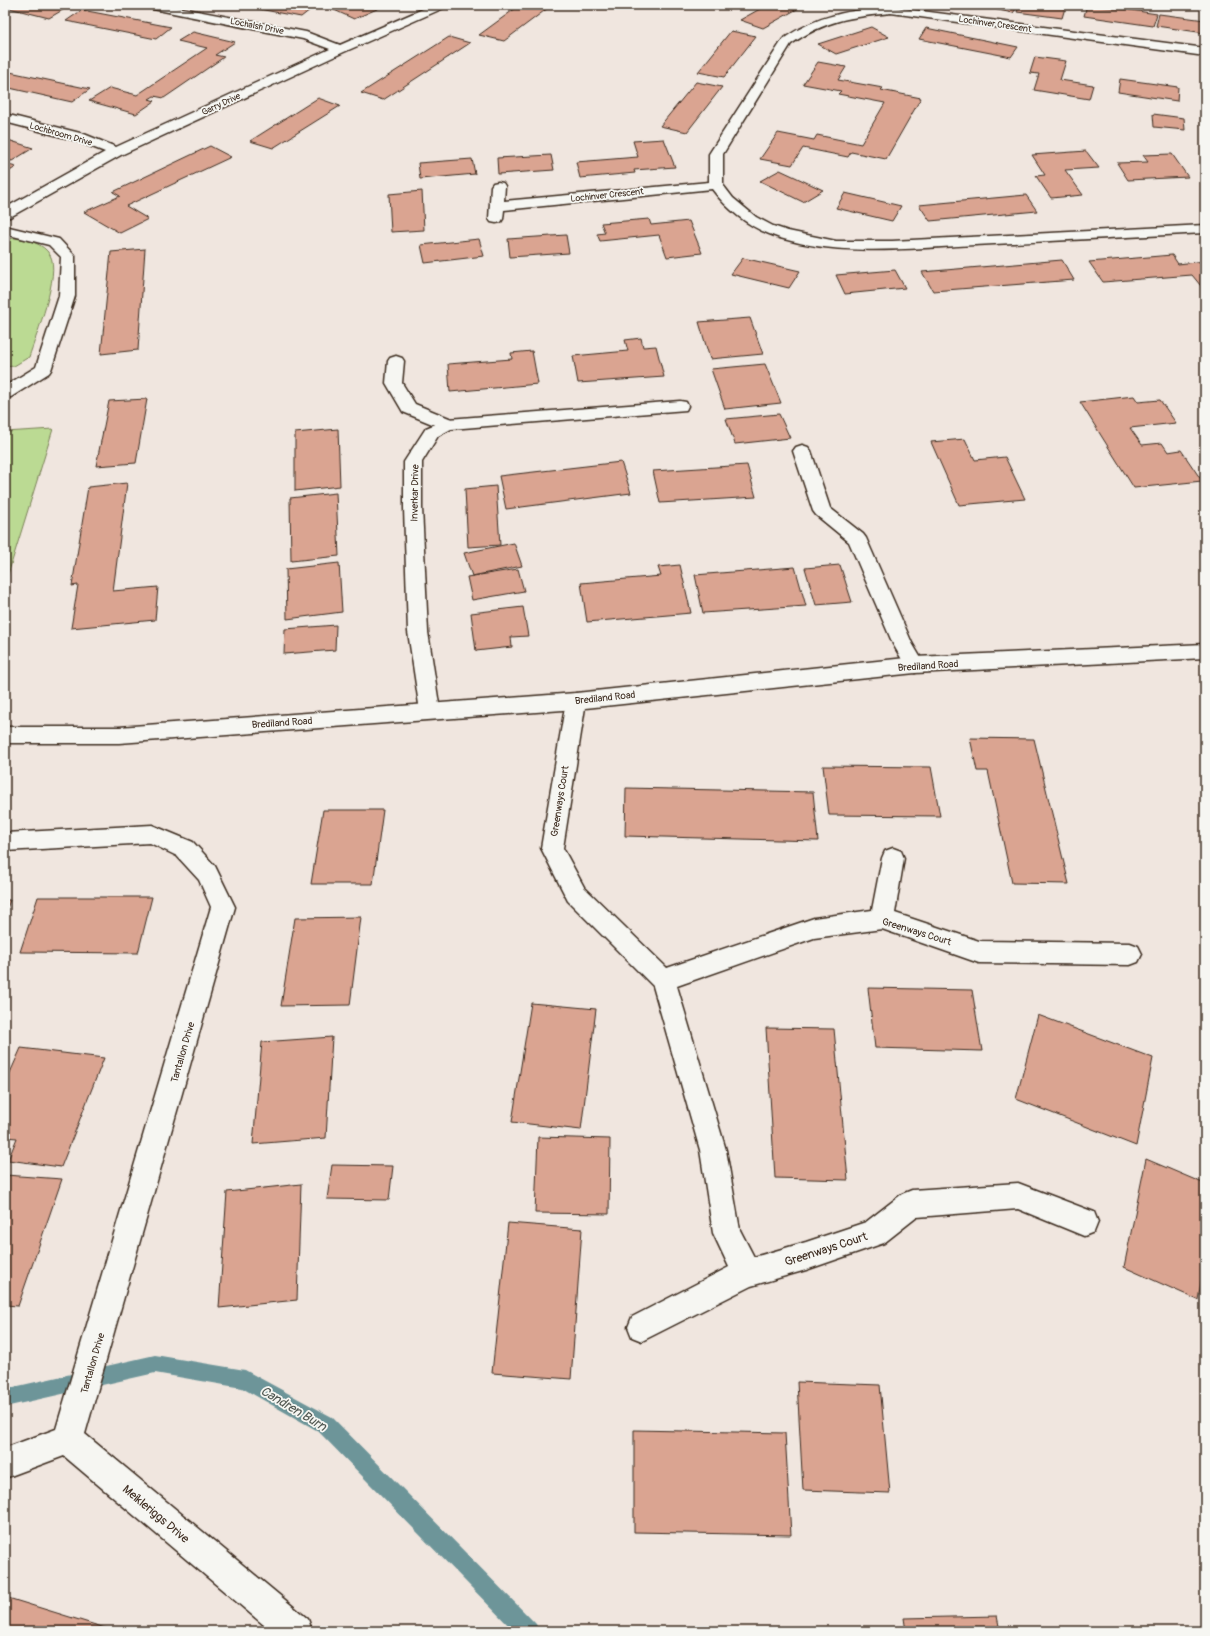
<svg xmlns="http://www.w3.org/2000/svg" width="1210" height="1636" font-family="Pangolin,sans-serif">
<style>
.green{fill:#bbda93;stroke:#7b8258}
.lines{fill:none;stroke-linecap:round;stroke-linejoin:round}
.stream{fill:#6d9599;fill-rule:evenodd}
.building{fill:#daa491;stroke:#3b2a1e}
.lane-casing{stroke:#3b2a1e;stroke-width:3}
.street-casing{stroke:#3b2a1e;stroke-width:3}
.secondary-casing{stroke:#3b2a1e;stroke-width:3}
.lane{fill:#f6f6f2;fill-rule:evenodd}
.street{fill:#f6f6f2;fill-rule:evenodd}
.secondary{fill:#f6f6f2;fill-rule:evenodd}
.labels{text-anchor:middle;stroke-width:3.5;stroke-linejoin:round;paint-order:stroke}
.far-street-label{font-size:9px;fill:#3b2a1e;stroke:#f6f6f2}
.street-label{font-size:10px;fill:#3b2a1e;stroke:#f6f6f2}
.near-street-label{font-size:12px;fill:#3b2a1e;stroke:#f6f6f2}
.near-water-label{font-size:13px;font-style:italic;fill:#505751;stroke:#f6f6f2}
</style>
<rect width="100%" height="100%" fill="#f0e6df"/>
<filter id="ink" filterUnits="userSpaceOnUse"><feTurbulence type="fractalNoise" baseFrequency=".025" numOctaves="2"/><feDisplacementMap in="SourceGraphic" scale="8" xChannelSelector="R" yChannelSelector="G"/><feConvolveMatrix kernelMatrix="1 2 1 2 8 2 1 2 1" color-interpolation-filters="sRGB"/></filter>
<g filter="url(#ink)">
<path class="green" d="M15,238C28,240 43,243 50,255C61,273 36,336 29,357L14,366L5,367V239Z
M53,429L5,584V432Z"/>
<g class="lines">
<path class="stream" d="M155,1355L245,1370L332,1417L536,1624L539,1631H514L318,1431L242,1388L155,1373L5,1407V1389Z"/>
</g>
<path class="building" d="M5,5H51L66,8L49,18L5,7Z
M238,5H310L315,6L301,17Z
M342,5H386L354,19L332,9Z
M520,5H552L504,41L479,35Z
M767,5H790L799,8L763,28L740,20Z
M973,5H1019L1013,13Z
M1020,5H1046L1065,8L1062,18L1017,12Z
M1087,5L1124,9L1157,14L1153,26L1084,16Z
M82,10L171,27L156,39L66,21Z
M1159,14L1205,20V33L1156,26Z
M871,27L889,37L836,54L818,44Z
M926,28L1018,47L1011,57L919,39Z
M731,31L756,36L724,77L698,72Z
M193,32L235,42L215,55L224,57L164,98L154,96L149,99L155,101L136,114L89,101L110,88L137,95L207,48L178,41Z
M449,37L470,43L383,100L361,93Z
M1035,57L1066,61L1060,80L1093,85L1089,99L1034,90L1039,74L1030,73Z
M818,62L846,67L838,80L883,88L881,90L921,98L886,159L851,152L848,157L803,148L792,165L760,159L778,133L814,140L817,135L861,144L885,103L838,94L841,91L803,84Z
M5,71L90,89L72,102L5,87Z
M1120,79L1178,87L1177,101L1118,92Z
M696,82L722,87L687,132L660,126Z
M318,98L340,106L273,148L250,141Z
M1153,114L1184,118L1185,130L1154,127Z
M5,139L33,148L12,161L5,159Z
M664,139L675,167L634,170L635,173L580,178L576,162L638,157L633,141Z
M210,146L231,157L126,206L148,219L120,233L84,212L120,196L113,192Z
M1086,151L1099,168L1065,170L1083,195L1051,198L1036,176L1045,175L1032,155Z
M1172,154L1188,177L1128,180L1117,163L1148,162L1143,155Z
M551,155L554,170L498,174L497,158Z
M472,159L475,174L420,179L418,163Z
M5,164L16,167L5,174Z
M780,170L823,190L803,202L760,181Z
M422,191L424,230L391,232L389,194Z
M845,193L901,206L892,221L836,208Z
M1026,195L1037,211L930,221L919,205Z
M649,219L651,225L689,221L702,253L667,257L659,235L600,241L597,234L605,233L601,223Z
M566,235L569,253L510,257L508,239Z
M479,239L484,256L425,263L421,245Z
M145,249L138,350L101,354L111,252Z
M1172,255L1178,264L1205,261V291L1192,275L1103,282L1089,262Z
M743,258L800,271L789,288L731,274Z
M1062,260L1074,280L933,291L922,272Z
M895,270L905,288L845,294L836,275Z
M750,318L763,354L710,359L699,322Z
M641,338L643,347L656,346L664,377L578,383L573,356L628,351L625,340Z
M532,351L538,384L450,392L448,364L512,359L511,353Z
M765,364L781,403L725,409L711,369Z
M1134,396L1138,402L1160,400L1176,423L1130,428L1142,445L1162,443L1168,452L1181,450L1202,481L1134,488L1080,402Z
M147,399L136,463L96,466L109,401Z
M779,414L790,438L735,444L726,419Z
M338,429L340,486L295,491V433Z
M965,439L975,460L1005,457L1025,499L959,505L931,442Z
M621,462L631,493L506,509L499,476Z
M747,465L756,497L660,503L653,471Z
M127,483L113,591L158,587L155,620L71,628L78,585L72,586L88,487Z
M496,486L500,545L468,547L465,489Z
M336,493L339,556L291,561L290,498Z
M514,543L522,566L472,576L464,553Z
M339,563L342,612L287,619L286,569Z
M680,565L691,613L587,622L581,583L661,576L658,567Z
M840,565L852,602L816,605L805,568Z
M795,567L806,606L703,613L695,575Z
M518,569L524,591L472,600L467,577Z
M523,607L528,636L511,637L512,647L476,651L471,613Z
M336,625L335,650L284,654L285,629Z
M970,738L1034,739L1069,884L1012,883L988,771H977Z
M823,766L931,767L940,816L829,815Z
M626,788L813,792L818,841L625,836Z
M323,810H383L373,884H311Z
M38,897H152L138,953L20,952Z
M5,900H10L5,914Z
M361,917L350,1005L281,1006L295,918Z
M868,988L972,990L982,1051L875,1048Z
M531,1003L596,1009L581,1130L512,1122Z
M1038,1015L1153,1058L1136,1146L1016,1099Z
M766,1028L834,1029L848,1180L775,1178Z
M332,1037L326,1138L253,1144L262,1042Z
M21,1048L104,1058L61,1167L8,1160L17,1138L5,1137V1084Z
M538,1137L610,1139L609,1214L535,1213Z
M1146,1159L1205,1184V1260L1198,1300L1124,1267Z
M332,1165L393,1166L389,1200L327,1199Z
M5,1175L62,1179L18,1306L5,1305Z
M301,1184L297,1300L219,1308L227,1192Z
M508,1223L582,1229L571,1379L492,1373Z
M797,1382L880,1385L890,1493L803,1490Z
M634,1430L785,1433L791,1535L634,1532Z
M5,1597L115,1631H5Z
M997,1616L1000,1631H906L904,1618Z"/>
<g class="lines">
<defs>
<path id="lane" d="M396,356L402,358L404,361L402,383L415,404L454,420L456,424L454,428L448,429L442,428L403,412L386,383L388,361L390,358Z
M802,445L808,447L811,451L830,508L863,534L866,538L912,643L925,665L922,670L915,673L908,670L893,644L849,542L816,515L813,511L793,451L796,447Z"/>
<path id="street" d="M142,5H166L306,32L340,45L432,5H448L446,7L344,52L121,155L10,217L5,218V208L105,152L74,140L5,122V114L84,134L116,147L330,49L303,39L148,8L144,7Z
M891,7L1205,48V56L891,13C850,17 826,20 791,44L723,154V185L733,198L756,217L773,226L788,231L836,241H892L1205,225V233C1128,237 1052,241 975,245C911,248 843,257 780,238C752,229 730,213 712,189L504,210L503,219L501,222L496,223L491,222L489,219L491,186L493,183L498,182L503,183L505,186L504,201L709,182V154L783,39C818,15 849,10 891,7Z
M5,226L59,239L75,256V296L51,370L49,373L11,397L5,398V386L36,367L59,296L61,257L49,245L5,234Z
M680,401L686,402L688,406L686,410L451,429L438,436L422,462V508L428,632L440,711L437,717L430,719L423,717L420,711L408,632L404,508V462L426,428L448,419Z
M576,693L583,695L586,701L563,848L584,887L667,968L814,918L872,910L882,858L885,851L893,848L901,851L904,858L895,913L979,941L1130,943L1138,946L1142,954L1138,962L1130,965L979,963L882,929L814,938L677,986L726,1150L740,1230L754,1257L806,1242L866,1222L902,1194L912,1190L1018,1183L1094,1212L1098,1222L1094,1232L1084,1236L1018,1209L917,1217L884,1243L806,1270L751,1286L642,1341L632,1337L628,1327L632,1317L729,1267L713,1233L700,1150L653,986L568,901L541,848L566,701L569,695Z
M152,825L193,842L215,866L235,907L85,1434L308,1619L312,1631H271L64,1456L5,1478V1448L56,1429L211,907L199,880L177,856L150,843L5,851V833Z"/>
<path id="secondary" d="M1205,644V658L915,673L576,709L119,743H5V727H119L576,693L915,657Z"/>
</defs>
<use href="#lane" class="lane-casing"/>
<use href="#street" class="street-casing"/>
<use href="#secondary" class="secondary-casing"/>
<use href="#lane" class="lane"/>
<use href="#street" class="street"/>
<use href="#secondary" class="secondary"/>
</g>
</g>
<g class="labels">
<g class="far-street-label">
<text transform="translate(995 24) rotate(8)" y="3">Lochinver Crescent</text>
<text transform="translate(257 26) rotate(11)" y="3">Lochalsh Drive</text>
<text transform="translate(221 104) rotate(-25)" y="3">Garry Drive</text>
<text transform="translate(61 134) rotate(16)" y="3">Lochbroom Drive</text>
<text transform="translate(607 195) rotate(-6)" y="3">Lochinver Crescent</text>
</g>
<g class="street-label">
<text transform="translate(414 493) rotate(-89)" y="4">Inverkar Drive</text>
<text transform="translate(928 665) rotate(-4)" y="4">Brediland Road</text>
<text transform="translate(605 697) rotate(-6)" y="4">Brediland Road</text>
<text transform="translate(282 722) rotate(-4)" y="4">Brediland Road</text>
<text transform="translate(559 801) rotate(-81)" y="4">Greenways Court</text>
<text transform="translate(917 931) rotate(17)" y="4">Greenways Court</text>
<text transform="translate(182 1052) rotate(-74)" y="4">Tantallon Drive</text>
<text transform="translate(92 1363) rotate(-74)" y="4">Tantallon Drive</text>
</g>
<g class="near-street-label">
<text transform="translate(826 1249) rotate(-18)" y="4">Greenways Court</text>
<text transform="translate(156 1514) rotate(40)" y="4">Meikleriggs Drive</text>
</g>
<g class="near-water-label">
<text transform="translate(294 1408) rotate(31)" y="5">Candren Burn</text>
</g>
</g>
<rect width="1210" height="1636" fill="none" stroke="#f6f6f2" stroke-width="20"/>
<rect x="10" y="10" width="1190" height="1616" fill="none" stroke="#3b2a1e" stroke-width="1.5" filter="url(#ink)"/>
</svg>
